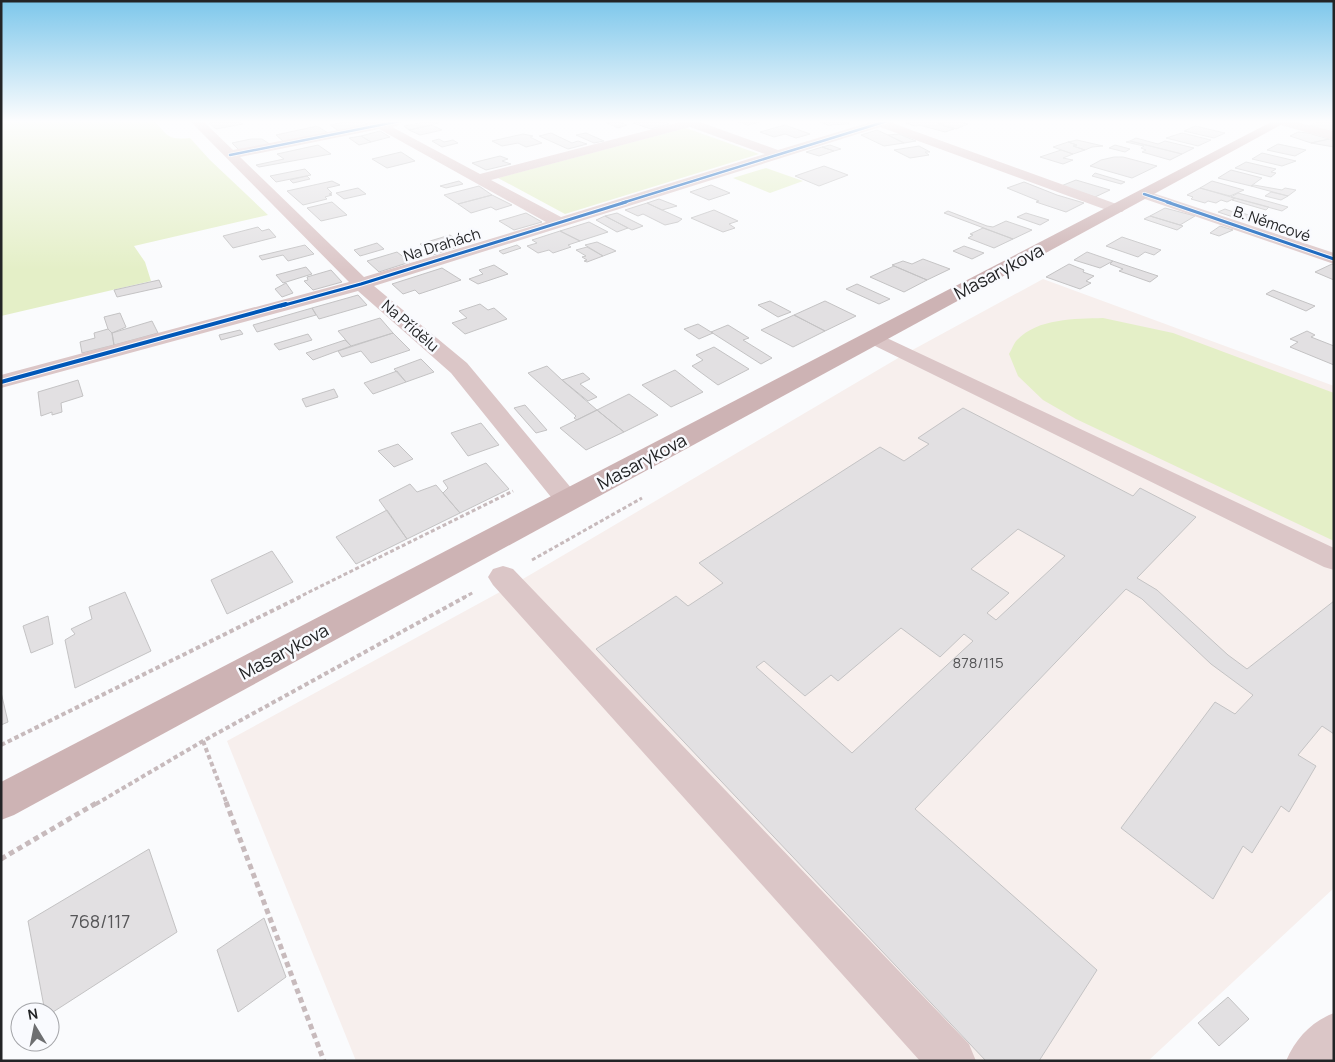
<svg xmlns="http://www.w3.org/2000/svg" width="1335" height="1062" font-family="Manrope,sans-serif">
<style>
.education{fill:#f7efed}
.green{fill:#e4efc7}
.building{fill:#e2e0e2;stroke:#c4c3c4;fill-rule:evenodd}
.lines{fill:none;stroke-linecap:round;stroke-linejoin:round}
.path-far2{stroke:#c7babc;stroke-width:3;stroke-dasharray:4 2.5;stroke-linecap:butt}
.path-far1{stroke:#c7babc;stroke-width:4;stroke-dasharray:4.5 3;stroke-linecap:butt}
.path{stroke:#c7babc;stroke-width:5;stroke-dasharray:5.5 4;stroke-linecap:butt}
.minor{fill:#dbc6c7;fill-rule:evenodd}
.major{fill:#cdb3b4;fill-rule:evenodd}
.cycleway-far2-casing{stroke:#f9fafe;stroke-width:4}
.cycleway-far1-casing{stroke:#f9fafe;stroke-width:5}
.cycleway-casing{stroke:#f9fafe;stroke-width:6}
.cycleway-far2{stroke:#0057b8;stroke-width:2.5}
.cycleway-far1{stroke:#0057b8;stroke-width:3}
.cycleway{stroke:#0057b8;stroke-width:4}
.labels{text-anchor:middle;stroke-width:5;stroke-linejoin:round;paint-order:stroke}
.far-street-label{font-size:15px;fill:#232426;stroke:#f9fafe}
.number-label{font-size:15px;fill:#555557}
.street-label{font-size:18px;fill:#232426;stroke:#f9fafe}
.near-number-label{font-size:18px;fill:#555557}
</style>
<rect width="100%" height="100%" fill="#fafbfd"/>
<path class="education" d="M1043,279L1334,386V888L1148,1061H356L227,741L511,586L905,354Z"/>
<path class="green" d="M1,121H155C167,137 170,140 190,138L210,160L268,215L134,246L145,262L151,281L1,316Z
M686,128L759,154L565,214L498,178Z
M766,168L803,181L770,193L733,178Z
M1103,318L1173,333L1334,393V541L1076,419L1043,400L1018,376L1009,354C1012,349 1014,343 1017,340C1038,318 1075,319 1103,318Z"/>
<path class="building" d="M221,121H239L243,124L216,129L209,123Z
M350,121H362L368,124L339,131L330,125Z
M429,121H440L436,122L439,123L409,130L404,126Z
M603,121H617L627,125L618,128Z
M640,121H662L669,124L651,129L633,123Z
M736,121H763L748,125Z
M817,121H847L849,124L828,125Z
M906,121H949L938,124L954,129L945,132L919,125L915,126L906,123L909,122Z
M949,121H957L968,124L956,129L940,124Z
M1318,121L1334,122V132L1310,126Z
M432,125L442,130L420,135L409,130Z
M785,125L810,134L796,138L785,134L774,137L760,132Z
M317,126L328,133L284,142L276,135Z
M1195,126L1225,133L1214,138L1184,131Z
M877,130L888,135L904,143L884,146L861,135Z
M380,131L390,137L371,142L361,136Z
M1298,132L1308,133L1329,139L1311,143L1290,136Z
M551,133L572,143L578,141L587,144L568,149L539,136Z
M586,133L604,141L594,143L576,135Z
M1182,133L1211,140L1198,146L1166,138Z
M523,134L533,136L530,137L542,143L526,147L518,143L502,146L492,141Z
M899,134L916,141L904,143L888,135Z
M361,136L371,142L359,145L349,138Z
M1136,138L1158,144L1165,141L1194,148L1182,154L1130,141Z
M251,139H262L271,145L240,151L232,143Z
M439,139L444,142L453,140L458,143L442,147L432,141Z
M1329,139L1334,141V147L1311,143Z
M1077,140L1103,146L1092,147L1085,150L1073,146L1077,145L1068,142Z
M1130,141L1182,154L1170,160L1142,152L1146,150L1141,148L1144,146L1126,142Z
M1068,142L1077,145L1073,146L1085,150L1073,154L1053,147Z
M1278,144L1306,150L1295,156L1267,150Z
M318,145L331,154L259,167L256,165L284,159L277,154Z
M830,145L841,149L834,151L822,147Z
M1115,145L1130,149L1125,152L1109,148Z
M919,146L930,152H925L929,155L910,158L894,150Z
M822,147L834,151L819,156L806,152Z
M1061,150L1073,154L1063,158L1073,160L1063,164L1040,157Z
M401,152L415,161L387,168L372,159Z
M1262,153L1296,161L1282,166L1252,159Z
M500,156L508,159L502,161L511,164L486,170L472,163Z
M1114,157H1123L1157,166L1132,178L1090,166L1101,160Z
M1246,162L1276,169L1271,172L1276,173L1271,177L1235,168Z
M824,166L848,175L819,186L795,176Z
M305,169L311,175L276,182L270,176Z
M1231,170L1262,178L1251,186L1218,178Z
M1095,173L1125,182L1121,184L1092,176Z
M307,176L310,179L293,183L290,180Z
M1076,180L1110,190L1095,197L1061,186Z
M332,181L340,185L327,188L332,193L329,194L332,195L325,197L327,199L303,205L287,191Z
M459,181L463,184L446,188L440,186Z
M1212,181L1244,190L1230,196L1200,188Z
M1024,182L1057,195L1084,203L1066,212L1036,202L1039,201L1007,188Z
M711,185L730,193L709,200L690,192Z
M1254,185L1282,190L1285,188L1296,190L1288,196L1251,186Z
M479,186L492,195L458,204L444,195Z
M358,188L366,194L344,199L336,193Z
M1200,188L1231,197L1235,198L1227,202L1221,200L1216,203L1208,201L1205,203L1191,199L1193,197L1187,195Z
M1271,192L1288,196L1281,200L1265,196Z
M1238,193L1288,207L1282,211L1231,197Z
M492,195L512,205L496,210L491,207L471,213L458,204Z
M1235,198L1269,207L1266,210L1232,200Z
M659,199L677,206L662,210L647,203Z
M332,202L347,215L321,221L307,208Z
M647,203L662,210L682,219L678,222L665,225L643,214L638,216L625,210Z
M1165,208L1195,216L1180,225L1150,216Z
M1225,209L1236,213L1239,212L1252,216L1242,220L1218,212Z
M714,210L738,221L729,224L735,228L723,232L691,218Z
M948,211L987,226L993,227L1006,221L1032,230L1013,239L944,213Z
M526,213L542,222L514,230L499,221Z
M617,213L643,226L632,230L605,216Z
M1026,213L1049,220L1040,225L1017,217Z
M605,216L628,228L617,232L596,220Z
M1150,216L1180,225L1183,226L1177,230L1144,219Z
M589,222L608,232L580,241L560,231Z
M1220,226L1233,230L1219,236L1210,233Z
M258,227L262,231L269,229L276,237L233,248L223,236Z
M983,228L1013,239L994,248L968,238L973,235L970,234Z
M560,231L580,241L568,245L571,247L553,253L549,250L538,253L527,246L537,243L532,240Z
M450,235L464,245L433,255L420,244Z
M1122,237L1161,250L1154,255L1145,252L1138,257L1106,246Z
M597,242L616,251L603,256L585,245Z
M377,243L384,249L360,256L354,250Z
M305,245L314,254L288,261L283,255L262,260L259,256Z
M517,245L521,248L503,254L499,251Z
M964,246L984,253L972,259L953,251Z
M587,247L603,256L587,262L584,261L587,260L582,257L586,256L576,250Z
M397,252L410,262L379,272L367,261Z
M1087,252L1113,261L1100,268L1074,260Z
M923,259L950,269L927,280L892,265L903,261L912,264Z
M1113,261L1158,276L1150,282L1119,271L1123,269L1110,264Z
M1069,264L1084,270L1083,272L1094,276L1086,281L1091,283L1080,289L1046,277Z
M1332,264L1334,265V280L1315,272Z
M494,265L508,274L478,284L469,279L483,274L479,270Z
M894,266L927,280L904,292L870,277Z
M306,267L312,274L283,283L276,275Z
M442,268L461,280L419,294L415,290L403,294L392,284Z
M331,270L342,282L313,290L304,281L308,280L307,277Z
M159,280L162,287L117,297L114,290Z
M286,283L293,293L282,297L275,289Z
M857,284L890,299L879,304L846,289Z
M1273,290L1315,306L1306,311L1266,294Z
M358,295L367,305L319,319L312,308Z
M770,301L791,312L778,317L758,305Z
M825,301L856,316L825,331L794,315Z
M480,304L488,310L494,308L507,319L465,334L452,323L467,318L459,311Z
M312,308L316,315L257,332L253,325Z
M120,313L126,327L112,333L108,329L104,317Z
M794,315L825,331L793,347L761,330Z
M380,318L393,333L351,346L338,331Z
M152,321L158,333L114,345L112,333Z
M698,324L711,332L713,333L699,339L684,329Z
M728,325L749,338L743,340L772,358L761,364L711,332Z
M108,329L112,333L114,345L82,353L80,342L95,338L94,333Z
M240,330L243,334L221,340L219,335Z
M1307,331L1315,335L1311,337L1334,346V365L1290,347L1298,342L1290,339Z
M393,333L410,350L371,363L361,351L342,357L338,351Z
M308,334L312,340L279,350L274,344Z
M345,340L351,346L313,360L306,353Z
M714,347L749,369L718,385L692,366L703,360L696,355Z
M421,359L434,372L406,382L394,369Z
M547,366L562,380L597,410L577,420L574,418L576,416L528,373Z
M675,370L703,392L671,407L642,385Z
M397,371L406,382L373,394L364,383Z
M583,373L590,379L580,384L597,397L588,401L562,380Z
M78,380L83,396L61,403L62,412L52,415V412L41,416L38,392Z
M334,389L338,397L306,407L302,399Z
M629,394L658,415L624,432L597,410Z
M525,405L547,430L536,433L514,408Z
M963,408L1133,496L1140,488L1196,517L1137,578L1157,590L1228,655L1247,669L1334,601V734L1322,726L1298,755L1316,766L1289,812L1281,806L1252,853L1243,846L1213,899L1121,828L1215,702L1235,714L1253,695L1211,664L1142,599L1126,589L915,809L1097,970L1039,1061H986L596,649L676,596L688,606L723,583L699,563L880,447L904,461L929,444L918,438ZM1018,529L1065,556L996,620L987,613L1009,593L971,569ZM901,628L940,657L964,634L973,641L852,753L756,667L764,661L805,696L831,675L838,681Z
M597,410L624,432L586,450L560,428Z
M481,423L499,445L468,456L451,433Z
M398,444L413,459L394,467L378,451Z
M486,463L509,489L460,513L443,493L448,488L443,481Z
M410,484L417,492L436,485L460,513L407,539L379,500Z
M387,510L407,539L356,564L336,537Z
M272,551L293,582L227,614L211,580Z
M125,592L151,651L75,688L65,640L75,634L71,629L92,619L89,607Z
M48,616L53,644L31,653L23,626Z
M1,692L8,722L1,725Z
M149,849L177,932L50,1014V1012H45L28,921Z
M264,918L286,977L238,1012L217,950Z
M1228,997L1249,1019L1219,1046L1198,1023Z"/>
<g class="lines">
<path class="path-far2" d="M532,560L642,498
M297,598L513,491
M463,598L474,592"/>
<path class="path-far1" d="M203,741L227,804
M1,745L300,597
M96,804L203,741L465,597"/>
<path class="path" d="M226,802L324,1061
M1,859L98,802"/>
<path class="minor" d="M190,121H203L233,150L370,124L367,121H398L399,123L397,126L392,127L480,174L680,122L679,121H697L778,150L874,121H893L892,123L1122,206L1125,209L1122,212H1112L880,127L374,286L467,363L577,495L581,501L577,507L568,510L559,507L451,373L358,291L1,388V375L349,282ZM690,127L765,154L561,217L491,180ZM379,129L546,222L364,277L240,157Z
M1275,121H1294L1334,132V140L1277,124Z
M1144,190L1334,253V264L1139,197L1137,194L1139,191Z
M874,332L1334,548V570L1324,567L867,342L864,338L867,334Z
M503,566L513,569L969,1044L976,1061H920L493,585L488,577L493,569Z
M1334,1013V1061H1286C1296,1038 1311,1022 1334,1013Z"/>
<path class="major" d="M1273,121H1288L14,815L1,820V782Z"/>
<defs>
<path id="cycleway-far2" d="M230,155L400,121
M1144,194L1171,203
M622,203L887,121"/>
<path id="cycleway-far1" d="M1167,202L1334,259
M281,306L361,284L626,202"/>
<path id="cycleway" d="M1,382L286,304"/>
</defs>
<use href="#cycleway-far2" class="cycleway-far2-casing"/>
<use href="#cycleway-far1" class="cycleway-far1-casing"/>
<use href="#cycleway" class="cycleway-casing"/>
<use href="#cycleway-far2" class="cycleway-far2"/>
<use href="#cycleway-far1" class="cycleway-far1"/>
<use href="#cycleway" class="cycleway"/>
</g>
<linearGradient id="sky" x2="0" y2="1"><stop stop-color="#7dc7eb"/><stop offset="0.45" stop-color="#fdfdfe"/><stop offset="1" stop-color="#fdfdfe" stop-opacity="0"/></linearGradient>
<rect width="1335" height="270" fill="url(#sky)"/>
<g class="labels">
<g class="far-street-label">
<text transform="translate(1272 224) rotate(19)" y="5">B. Němcové</text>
<text transform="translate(442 245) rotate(-17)" y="5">Na Drahách</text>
<text transform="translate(410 326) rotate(41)" y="5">Na Přídělu</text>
</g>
<g class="number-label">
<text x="978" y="668">878/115</text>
</g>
<g class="street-label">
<text transform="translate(999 272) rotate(-28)" y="6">Masarykova</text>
<text transform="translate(642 462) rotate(-28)" y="6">Masarykova</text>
<text transform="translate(284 652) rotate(-28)" y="6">Masarykova</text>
</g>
<g class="near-number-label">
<text x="100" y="928">768/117</text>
</g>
</g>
<rect width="1335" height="1062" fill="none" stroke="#232426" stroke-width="5"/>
<g transform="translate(35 1027) rotate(350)"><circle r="24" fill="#f9fafe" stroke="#a3a4a8"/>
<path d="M0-4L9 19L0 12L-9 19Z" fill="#6e6f71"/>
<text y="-8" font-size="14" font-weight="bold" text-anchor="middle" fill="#232426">N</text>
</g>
</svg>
